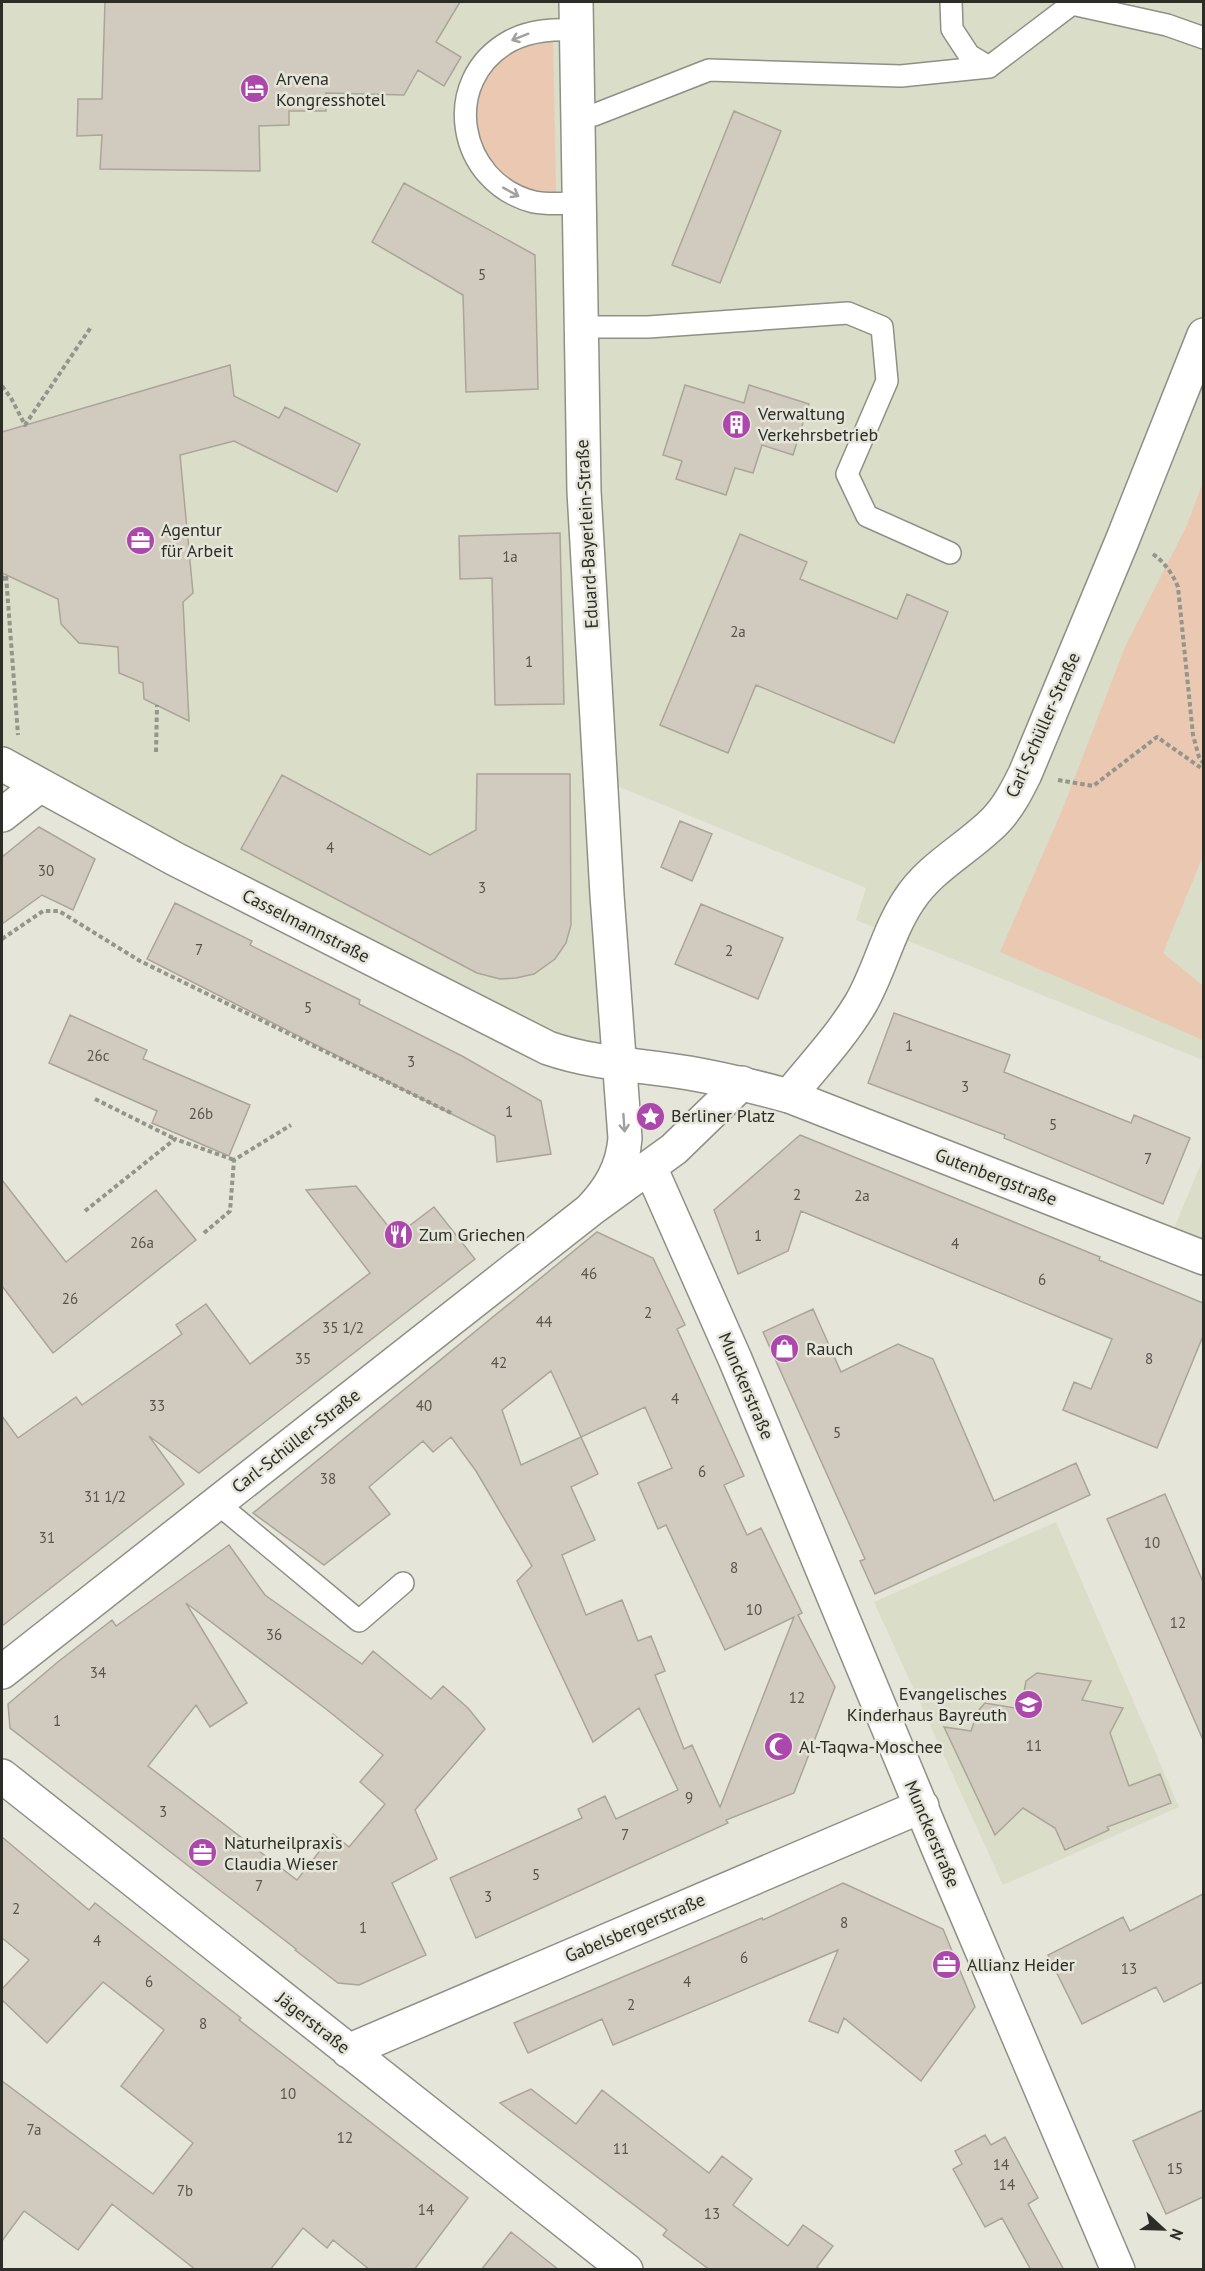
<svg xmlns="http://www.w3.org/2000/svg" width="1205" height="2271" font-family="'PT Sans',sans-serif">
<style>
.built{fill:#daddc8}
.green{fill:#eac8b2}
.building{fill:#d1cabe;stroke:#aba599;stroke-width:1.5;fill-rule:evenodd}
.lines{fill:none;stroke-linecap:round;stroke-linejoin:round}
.lane-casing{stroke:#8f9084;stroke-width:24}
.street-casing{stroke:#8f9084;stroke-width:36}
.secondary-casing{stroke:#8f9084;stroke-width:36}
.path{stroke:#94958b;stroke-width:4;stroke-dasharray:4.5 3;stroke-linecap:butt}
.lane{stroke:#fff;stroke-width:21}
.street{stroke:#fff;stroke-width:33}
.secondary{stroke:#fff;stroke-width:33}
.oneway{stroke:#a0a09e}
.labels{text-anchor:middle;stroke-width:5;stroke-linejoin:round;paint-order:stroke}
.number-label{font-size:15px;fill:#56544e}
.poi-label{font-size:18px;fill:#2d2d28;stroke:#e5e6d9;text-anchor:start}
.street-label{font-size:18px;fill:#2d2d28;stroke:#e5e6d9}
</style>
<rect width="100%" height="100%" fill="#e5e6d9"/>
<path class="built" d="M2,2H1203V1060L856,920L866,888L595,777L616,1062L571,1054L2,762Z
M1203,1159V1255L1169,1240Z
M1056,1522L1179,1807L1003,1885L874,1602Z"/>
<path class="green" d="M553,40L556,192C540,194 524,188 512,180C469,152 465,95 502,60C516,47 534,42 553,40Z
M1203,482V856L1163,953L1203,986V1040L1000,952L1063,808L1125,647L1187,525Z"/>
<path class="building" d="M105,2H460L436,42L461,57L444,86L418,70L404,95L326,93V111H289V125L259,126L260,171L100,169L102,135L77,136L78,99H102Z
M734,111L781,131L720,283L672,265Z
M404,183L535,255L538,389L466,392L463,295L372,242Z
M230,365L234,396L279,418L285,407L360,444L337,492L234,441L180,455L193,593L183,602L189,721L144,699L143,683L119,673L118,647L79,643L61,624L58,599L2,573V432Z
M685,385L744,403L749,385L809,404L793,455L762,445L753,473L735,468L726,495L676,479L682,461L663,455Z
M560,533L564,704L495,705L492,578L460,579L459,536Z
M740,534L807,562L800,579L897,619L907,594L948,612L894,743L756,685L728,753L660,725Z
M477,774H570L571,925L566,943L555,959L534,974L516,978L500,979L477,973L241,849L282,775L430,855L476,830Z
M680,821L712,834L692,881L661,867Z
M39,827L95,859L73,910L42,895L2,924V857Z
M175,903L252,941L250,945L360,1000L359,1004L462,1056L541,1101L551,1154L497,1162L495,1136L147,959Z
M701,904L783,938L758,999L675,964Z
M894,1013L1010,1055L1004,1072L1131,1123L1134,1115L1190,1138L1163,1204L1004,1138L1005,1135L868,1083Z
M70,1015L147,1050L143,1059L250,1105L229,1156L152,1123L157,1111L49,1063Z
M800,1135L1100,1257L1099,1260L1203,1303V1336L1157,1448L1063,1410L1074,1382L1091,1389L1112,1339L801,1211L788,1251L738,1274L714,1210Z
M2,1180L66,1262L156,1190L196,1240L53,1353L2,1286Z
M356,1186L396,1236L434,1207L475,1259L199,1473L149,1436L184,1484L2,1626V1416L18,1438L76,1397L82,1405L182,1334L176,1325L206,1304L250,1364L370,1273L306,1190Z
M597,1232L653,1258L685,1325L677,1329L744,1476L724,1485L747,1535L761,1528L802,1613L798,1615L835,1687L794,1793L726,1820L728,1823L476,1938L450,1878L582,1818L578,1809L605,1796L616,1819L678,1790L639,1708L593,1742L517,1581L532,1566L476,1471L451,1437L433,1452L423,1441L369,1487L390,1514L324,1565L253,1513ZM551,1371L581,1437L521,1465L502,1410ZM645,1407L672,1468L638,1483L658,1529L666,1525L725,1650L794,1617L720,1807L692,1745L684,1749L655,1675L665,1671L651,1636L638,1641L622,1600L586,1615L562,1555L595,1540L571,1487L598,1474L581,1437Z
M813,1309L841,1372L898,1344L933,1359L994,1501L1076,1463L1090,1495L875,1594L860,1561L865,1559L763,1332Z
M1165,1494L1203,1582V1740L1107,1519Z
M229,1545L265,1595L362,1664L373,1651L431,1699L443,1686L468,1708L485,1729L415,1810L437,1859L392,1883L426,1955L359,1985L338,1983L295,1950L296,1949L10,1728L8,1704L59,1661L112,1620L116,1626ZM186,1603L326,1709L383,1755L360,1782L385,1804L349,1847L333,1834L297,1880L148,1766L196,1705L210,1727L247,1703Z
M1037,1673L1091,1681L1082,1700L1123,1708L1110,1733L1129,1786L1160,1774L1171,1803L1107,1827L1109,1830L1065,1850L1055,1828L1023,1808L995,1835L944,1727L971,1731L978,1711L985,1703L1021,1709L1026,1681Z
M2,1837L89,1910L95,1903L241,2018L239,2020L468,2198L414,2270H370L333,2240L327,2248L303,2228L270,2270H196L112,2204L78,2250L24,2211L2,2241V2081L153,2194L193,2143L121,2086L164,2030L103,1982L47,2043L2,2000V1989L29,1960L2,1938Z
M843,1883L943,1929L975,2007L921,2081L844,2018L838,2033L809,2021L838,1950L613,2045L602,2019L528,2053L514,2023L762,1918L763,1920Z
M1203,1894V1982L1164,2002L1156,1987L1082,2024L1048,1955L1123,1917L1130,1931Z
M531,2089L576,2124L602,2090L709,2173L722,2156L752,2179L733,2205L788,2246L803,2225L833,2246L817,2267L820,2270H710L663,2235L667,2230L500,2103Z
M1203,2110V2197L1166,2214L1133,2141Z
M985,2135L991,2145L1005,2137L1038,2198L1028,2204L1064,2270H1031L1002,2218L985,2227L953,2169L962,2164L955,2151Z
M511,2232L559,2270H481Z"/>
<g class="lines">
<defs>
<path id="lane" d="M951,2L952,29L969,55L989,67
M577,30C554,29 531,30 510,41C439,80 457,183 534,202C549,205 564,203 579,203
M578,116L594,115L709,70L901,76L989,67L1072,4L1167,25L1204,38
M582,327H648L848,313L882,327L887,381L847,474L867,516L950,553
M217,1503L359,1621L403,1583"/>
<path id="street" d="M576,2L584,491L607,895L625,1138C623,1167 610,1189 590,1210
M2,815L39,786
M789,1096C813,1066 841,1037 861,1003C880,970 888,931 909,900C930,867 969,848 996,820C1009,806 1017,790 1025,774L1122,541L1204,335
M650,1167L735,1359L939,1850L1118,2270
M2,1672L590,1210L674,1149L742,1083
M2,1776L626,2270
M348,2051L922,1806"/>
<path id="secondary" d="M2,764L175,859L548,1048C594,1064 641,1065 689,1073C723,1079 756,1087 789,1096L1204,1258"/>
</defs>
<use href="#lane" class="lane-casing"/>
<use href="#street" class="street-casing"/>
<use href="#secondary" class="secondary-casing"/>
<path class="path" d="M2,386L11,398L25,425L91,327
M1153,554C1165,563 1172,573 1178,587L1193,735L1199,757L1204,764
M2,580L6,575L18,735
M156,752L157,705
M1058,780L1093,786L1157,737L1204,770
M2,939L43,911H59L140,961L453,1114
M95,1099L175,1139
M85,1211L175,1139L234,1160
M204,1233L230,1211L234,1160L291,1125"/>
<use href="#lane" class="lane"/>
<use href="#street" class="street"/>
<use href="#secondary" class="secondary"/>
</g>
<defs><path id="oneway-shaft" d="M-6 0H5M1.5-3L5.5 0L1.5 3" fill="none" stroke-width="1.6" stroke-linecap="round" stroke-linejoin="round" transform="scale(1.5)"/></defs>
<g class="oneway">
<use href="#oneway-shaft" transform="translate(520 37) rotate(158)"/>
<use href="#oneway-shaft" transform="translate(511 192) rotate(29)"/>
<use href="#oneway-shaft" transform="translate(624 1123) rotate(86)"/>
</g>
<defs>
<symbol id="hotel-disc" viewBox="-11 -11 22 22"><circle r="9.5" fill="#ac47ac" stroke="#e5e6d9"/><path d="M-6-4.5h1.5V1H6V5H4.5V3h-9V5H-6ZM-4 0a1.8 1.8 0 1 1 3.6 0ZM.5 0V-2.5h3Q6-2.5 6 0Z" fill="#fff"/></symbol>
<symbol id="building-disc" viewBox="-11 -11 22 22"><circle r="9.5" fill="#ac47ac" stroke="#e5e6d9"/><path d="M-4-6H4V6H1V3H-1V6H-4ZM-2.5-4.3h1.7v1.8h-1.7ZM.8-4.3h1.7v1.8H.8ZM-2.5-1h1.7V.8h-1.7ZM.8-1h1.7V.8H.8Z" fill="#fff"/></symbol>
<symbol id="office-disc" viewBox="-11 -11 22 22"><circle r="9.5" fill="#ac47ac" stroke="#e5e6d9"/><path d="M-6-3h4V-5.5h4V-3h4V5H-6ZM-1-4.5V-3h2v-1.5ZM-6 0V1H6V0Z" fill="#fff"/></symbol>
<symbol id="sight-disc" viewBox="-11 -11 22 22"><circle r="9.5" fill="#ac47ac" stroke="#e5e6d9"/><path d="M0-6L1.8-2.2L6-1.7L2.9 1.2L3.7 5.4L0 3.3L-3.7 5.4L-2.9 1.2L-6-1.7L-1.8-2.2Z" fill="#fff"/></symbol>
<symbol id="restaurant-disc" viewBox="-11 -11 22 22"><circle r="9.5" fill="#ac47ac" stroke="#e5e6d9"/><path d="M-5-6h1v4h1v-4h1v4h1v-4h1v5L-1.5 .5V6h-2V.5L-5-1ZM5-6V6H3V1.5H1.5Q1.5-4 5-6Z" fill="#fff"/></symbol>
<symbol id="shop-disc" viewBox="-11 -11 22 22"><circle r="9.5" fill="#ac47ac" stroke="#e5e6d9"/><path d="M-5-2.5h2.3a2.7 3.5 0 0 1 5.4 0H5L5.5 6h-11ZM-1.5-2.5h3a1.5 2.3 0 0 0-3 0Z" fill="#fff"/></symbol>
<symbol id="school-disc" viewBox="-11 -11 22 22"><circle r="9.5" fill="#ac47ac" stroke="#e5e6d9"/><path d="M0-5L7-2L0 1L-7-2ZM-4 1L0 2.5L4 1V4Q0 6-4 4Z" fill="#fff"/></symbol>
<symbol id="mosque-disc" viewBox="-11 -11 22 22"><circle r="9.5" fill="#ac47ac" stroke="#e5e6d9"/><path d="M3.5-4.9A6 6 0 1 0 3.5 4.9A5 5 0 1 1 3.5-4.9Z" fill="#fff"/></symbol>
</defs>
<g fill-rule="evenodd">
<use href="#hotel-disc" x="238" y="72" width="33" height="33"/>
<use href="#building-disc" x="720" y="408" width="33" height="33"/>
<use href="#office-disc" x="124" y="524" width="33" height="33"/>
<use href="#sight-disc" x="634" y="1100" width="33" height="33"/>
<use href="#restaurant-disc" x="382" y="1218" width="33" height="33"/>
<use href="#shop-disc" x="768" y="1332" width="33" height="33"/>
<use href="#school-disc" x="1012" y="1688" width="33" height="33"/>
<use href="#mosque-disc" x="762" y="1730" width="33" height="33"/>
<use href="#office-disc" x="186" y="1836" width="33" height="33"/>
<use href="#office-disc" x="930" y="1948" width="33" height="33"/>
</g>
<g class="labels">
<g class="number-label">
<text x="482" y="280">5</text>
<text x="510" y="562">1a</text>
<text x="738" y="637">2a</text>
<text x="529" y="667">1</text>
<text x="330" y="853">4</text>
<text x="46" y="876">30</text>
<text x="482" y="893">3</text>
<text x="199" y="955">7</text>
<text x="729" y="956">2</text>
<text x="308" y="1013">5</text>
<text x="909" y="1051">1</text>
<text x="98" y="1061">26c</text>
<text x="411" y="1067">3</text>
<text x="965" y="1092">3</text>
<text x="509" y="1117">1</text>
<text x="201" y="1119">26b</text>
<text x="1053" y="1130">5</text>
<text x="1148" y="1164">7</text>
<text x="797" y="1200">2</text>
<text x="862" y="1201">2a</text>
<text x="758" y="1241">1</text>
<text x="142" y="1248">26a</text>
<text x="955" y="1249">4</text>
<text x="589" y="1279">46</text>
<text x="1042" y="1285">6</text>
<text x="70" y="1304">26</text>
<text x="648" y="1318">2</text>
<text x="544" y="1327">44</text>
<text x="343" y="1333">35 1/2</text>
<text x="303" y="1364">35</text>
<text x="1149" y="1364">8</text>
<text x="499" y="1368">42</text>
<text x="675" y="1404">4</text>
<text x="157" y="1411">33</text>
<text x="424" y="1411">40</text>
<text x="837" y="1438">5</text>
<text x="702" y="1477">6</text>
<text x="328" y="1484">38</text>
<text x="105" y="1502">31 1/2</text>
<text x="47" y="1543">31</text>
<text x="1152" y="1548">10</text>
<text x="734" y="1573">8</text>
<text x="754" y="1615">10</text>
<text x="1178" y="1628">12</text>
<text x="274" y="1640">36</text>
<text x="98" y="1678">34</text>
<text x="797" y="1703">12</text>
<text x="57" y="1726">1</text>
<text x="1034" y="1751">11</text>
<text x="689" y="1803">9</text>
<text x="163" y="1817">3</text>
<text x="625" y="1840">7</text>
<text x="536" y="1880">5</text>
<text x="259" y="1891">7</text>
<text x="488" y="1902">3</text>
<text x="16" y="1914">2</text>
<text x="844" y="1928">8</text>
<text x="363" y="1933">1</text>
<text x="97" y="1946">4</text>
<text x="744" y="1963">6</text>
<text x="1129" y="1974">13</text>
<text x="149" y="1987">6</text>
<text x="687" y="1987">4</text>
<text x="631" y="2010">2</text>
<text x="203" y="2029">8</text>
<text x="288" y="2099">10</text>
<text x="34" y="2135">7a</text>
<text x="345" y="2143">12</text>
<text x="621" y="2154">11</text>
<text x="1001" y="2170">14</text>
<text x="1175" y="2174">15</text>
<text x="1007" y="2190">14</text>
<text x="185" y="2196">7b</text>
<text x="426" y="2215">14</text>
<text x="712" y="2219">13</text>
</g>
<g class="poi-label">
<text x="276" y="85">Arvena<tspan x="276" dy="21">Kongresshotel</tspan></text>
<text x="758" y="420">Verwaltung<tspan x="758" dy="21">Verkehrsbetrieb</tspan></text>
<text x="161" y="536">Agentur<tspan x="161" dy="21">für Arbeit</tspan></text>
<text x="671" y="1122">Berliner Platz</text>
<text x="419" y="1241">Zum Griechen</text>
<text x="806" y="1355">Rauch</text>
<text x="1007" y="1700" text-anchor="end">Evangelisches<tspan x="1007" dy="21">Kinderhaus Bayreuth</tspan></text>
<text x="799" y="1753">Al-Taqwa-Moschee</text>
<text x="224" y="1849">Naturheilpraxis<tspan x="224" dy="21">Claudia Wieser</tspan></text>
<text x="967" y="1971">Allianz Heider</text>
</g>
<g class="street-label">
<text transform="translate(587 534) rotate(-93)" y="6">Eduard-Bayerlein-Straße</text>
<text transform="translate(1043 725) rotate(-66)" y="6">Carl-Schüller-Straße</text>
<text transform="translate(306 926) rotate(27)" y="6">Casselmannstraße</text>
<text transform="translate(996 1177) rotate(21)" y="6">Gutenbergstraße</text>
<text transform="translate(746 1386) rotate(67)" y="6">Munckerstraße</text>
<text transform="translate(296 1441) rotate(-38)" y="6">Carl-Schüller-Straße</text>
<text transform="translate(932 1834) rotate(67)" y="6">Munckerstraße</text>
<text transform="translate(635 1928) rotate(-23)" y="6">Gabelsbergerstraße</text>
<text transform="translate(313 2023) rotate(38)" y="6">Jägerstraße</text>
</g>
</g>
<rect width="1205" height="2271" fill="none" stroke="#2d2d28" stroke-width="6"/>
<g transform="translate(1163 2229) rotate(112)" stroke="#e5e6d9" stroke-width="4.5" paint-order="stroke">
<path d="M0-4.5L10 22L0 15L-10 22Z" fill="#2d2d28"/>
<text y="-9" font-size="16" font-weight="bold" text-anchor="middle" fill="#2d2d28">N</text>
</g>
</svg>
